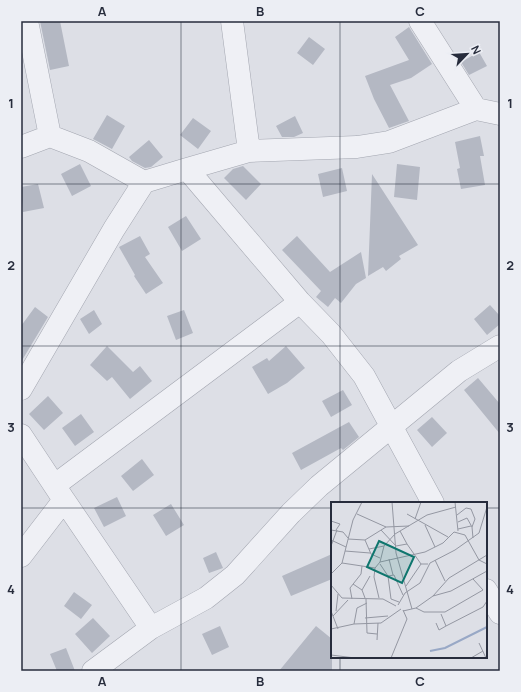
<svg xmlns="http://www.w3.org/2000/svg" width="521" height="692" font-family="Manrope,sans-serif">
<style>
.building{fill:#b4b8c3}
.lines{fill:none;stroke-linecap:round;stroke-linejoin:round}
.street-casing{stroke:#a3a6b0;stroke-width:23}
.street{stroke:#eff0f5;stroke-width:22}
.grid{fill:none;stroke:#272c3c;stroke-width:1;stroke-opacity:0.55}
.inset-river{fill:none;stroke:#98a8c6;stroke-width:2}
.inset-road{fill:none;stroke:#9497a2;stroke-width:1}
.view{fill:#0f766e;fill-opacity:0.15;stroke:#0f766e;stroke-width:2}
.inset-edge{fill:none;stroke:#272c3c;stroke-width:2}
.neatline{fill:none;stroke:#272c3c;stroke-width:1.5}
.grid-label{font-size:13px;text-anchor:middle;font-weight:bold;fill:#272c3c}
</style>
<rect width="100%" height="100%" fill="#dddfe6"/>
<path class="building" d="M40,21H60L69,66L50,70Z
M409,27L432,64L411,78L390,85L409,121L389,128L374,99L365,76L409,60L395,37Z
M309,37L325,49L313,65L297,53Z
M479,52L487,66L469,75L461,62Z
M107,115L125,126L112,149L93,139Z
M295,116L303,133L294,137H282L276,126Z
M193,118L211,131L198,149L180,135Z
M480,136L484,156H480L485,185L461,189L457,169L460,168L455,142Z
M149,140L163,157L151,167L145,168L132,161L129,157Z
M80,164L91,186L72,196L61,174Z
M397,164L420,167L417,200L394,197Z
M243,166L261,184L246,200L224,178L233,169Z
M342,168L347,191L323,197L318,174Z
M372,174L418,245L399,256L401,259L386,271L383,267L368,276Z
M38,184L44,208L23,212L21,187Z
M186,216L201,239L182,251L168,227Z
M140,236L150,254L145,257L163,283L146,294L134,276L135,275L119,247Z
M297,236L330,272L361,252L366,278L356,284L341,303L335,298L328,307L316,297L321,291L282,250Z
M490,305L500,316V324L487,335L474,319Z
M35,307L48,317L21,362V326Z
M94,310L102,324L89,334L80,319Z
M184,310L193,333L176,340L167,316Z
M107,346L133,372L140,366L152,381L130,399L112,377L107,381L90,365Z
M286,346L305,368L287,383L268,394L252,367L267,358L269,361Z
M478,378L500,404V434L464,390Z
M343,390L352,405L331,417L322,401Z
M48,396L63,413L44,430L29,414Z
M81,414L94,432L75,446L62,428Z
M432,417L447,433L432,447L417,430Z
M349,422L359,437L343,450L341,448L301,470L292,453Z
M142,459L154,475L133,491L121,476Z
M117,497L126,516L104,527L94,508Z
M171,504L184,525L166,536L153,515Z
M216,552L223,568L209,573L203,558Z
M332,554V579L291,596L282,576Z
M74,592L92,605L81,619L64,606Z
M93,618L110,636L92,653L75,634Z
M220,626L229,647L212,655L202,634Z
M316,626L332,639V671H279Z
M66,648L75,671H57L50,654Z"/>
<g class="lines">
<defs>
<path id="street" d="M27,21L50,136
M232,21L249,151
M420,21L476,109
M21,147L50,136L89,151L144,182
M187,169L249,151L357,147L389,142L476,109L500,114
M21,389L114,229L144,182L187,169L300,302L331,334L364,376L433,503
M21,435L64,500L21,556
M55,485L300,302
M64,500L151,628
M486,590L500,613
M93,671L151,628L206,598L235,575L291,513L319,486L459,371L500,346"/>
</defs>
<use href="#street" class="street-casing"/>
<use href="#street" class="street"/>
</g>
<path class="grid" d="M181,21V671M340,21V503M21,184H500M21,346H500M21,508H332M486,508H500M340,657V671"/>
<g transform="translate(331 502)">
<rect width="156" height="156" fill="#dddfe6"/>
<path class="inset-river" d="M99,149L114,146L156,125"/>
<path class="inset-road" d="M61,0L65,51L81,107M124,0L127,29M26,12L55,25M76,12L117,35M126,13L135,6L140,7L144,17L141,25M84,17L90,0M0,19L9,22L5,28M127,20L136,16L141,25L142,36M94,23L104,45M127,27L140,24M0,28L12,30L17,36M50,28L65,44L76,42L90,62M69,29L76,42M17,37L34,38L55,25L78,24M0,38L15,45M34,38L40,52L49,56M0,44L6,28M38,47L53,44M14,49L39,51M58,57L62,73M104,58L114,79M49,60L53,44L64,32L96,13L125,5M11,61L31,64M49,62L57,74L60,97L68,100M0,72L11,61L22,18L31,0M57,74L63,73L72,93M22,82L31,88L34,96M0,83L11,96L52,97L65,104M75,84L90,62H97M31,88L39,74M102,94L120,89L156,69M48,96L43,75L44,66L49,60L94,50L112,41L123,30L134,33L148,58L156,62M21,97L19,86L30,72L31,64L44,66M35,97L36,131L46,132M67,103L74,91L89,81L99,61L124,48L148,31L156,5M85,106L93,110H114L152,88L142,77M0,109L7,127M5,109L7,92M72,109L85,106L102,94L118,76L156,53M110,112L115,124M2,114L17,98M34,116L57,114M105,121L108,128L115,124L152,105L156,99M23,122L26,106L36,101M0,127L23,122L50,121L70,107M46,138L47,121M148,141L155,156M0,153L24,156M60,156L76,117L72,108M140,156L152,149"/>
<path class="view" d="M48,39L83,55L71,81L36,65Z"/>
<rect width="156" height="156" class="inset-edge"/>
</g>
<rect width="521" height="692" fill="none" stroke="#eceef4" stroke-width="44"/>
<g transform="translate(467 54) rotate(65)" stroke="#eceef4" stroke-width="3" paint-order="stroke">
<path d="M0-3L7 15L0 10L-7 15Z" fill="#272c3c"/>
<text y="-6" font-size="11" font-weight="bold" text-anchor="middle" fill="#272c3c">N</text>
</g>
<rect x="22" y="22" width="477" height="648" class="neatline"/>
<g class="grid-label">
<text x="102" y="16">A</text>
<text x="260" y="16">B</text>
<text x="420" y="16">C</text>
<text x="11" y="108">1</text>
<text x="510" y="108">1</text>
<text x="11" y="270">2</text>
<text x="510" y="270">2</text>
<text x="11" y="432">3</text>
<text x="510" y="432">3</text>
<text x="11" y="594">4</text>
<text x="510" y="594">4</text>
<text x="102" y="686">A</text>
<text x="260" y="686">B</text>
<text x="420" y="686">C</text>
</g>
</svg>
